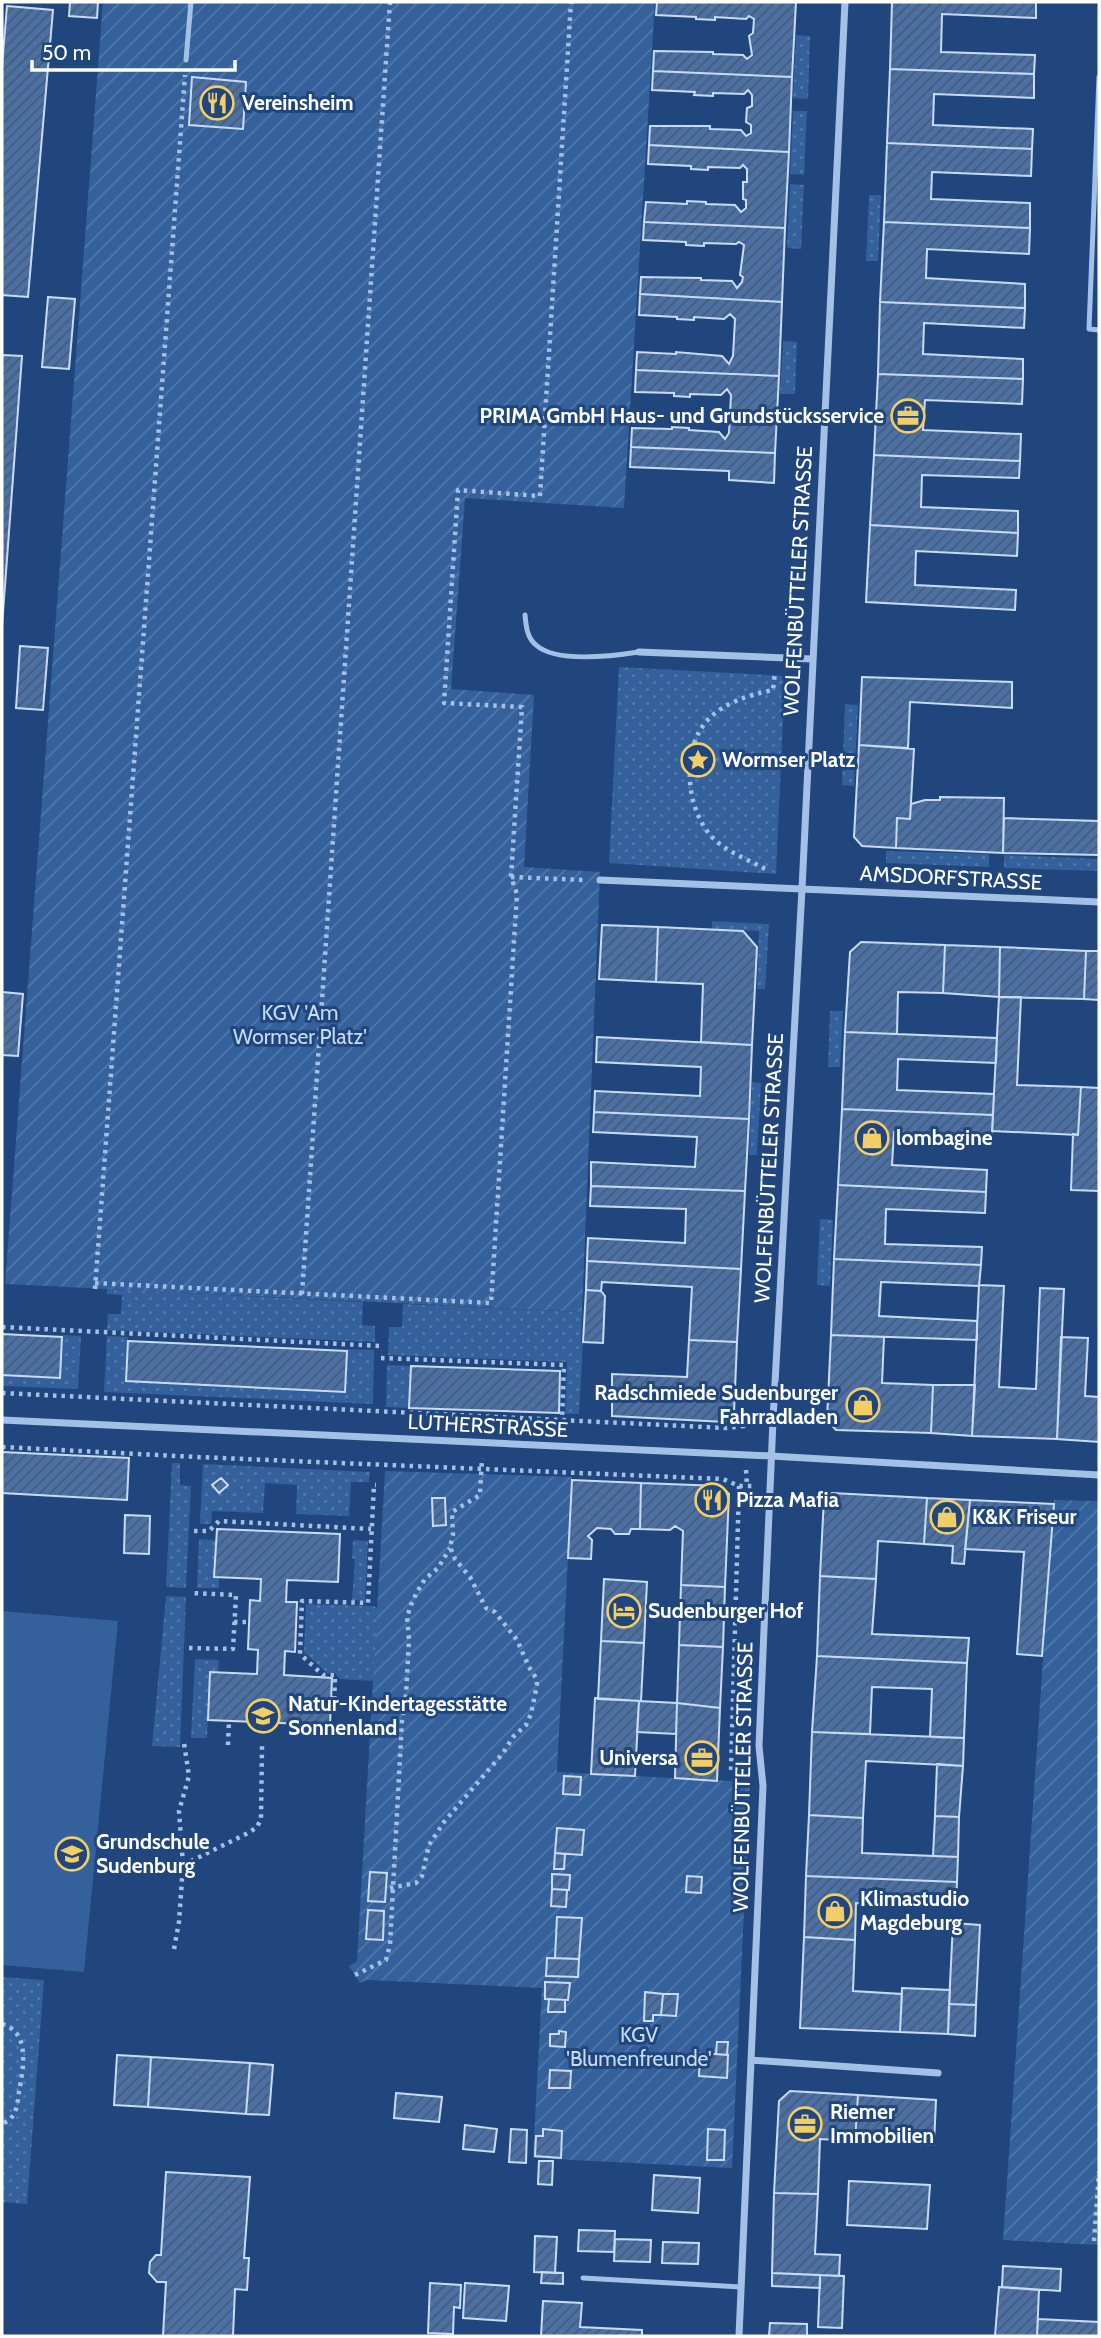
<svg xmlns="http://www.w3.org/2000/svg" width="1101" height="2338" font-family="Cabin,sans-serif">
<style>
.grass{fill:url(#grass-dots)}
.garden{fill:url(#garden-furrows)}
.pitch{fill:#34609b}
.building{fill:url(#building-hatch);stroke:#c8dbf5;stroke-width:2}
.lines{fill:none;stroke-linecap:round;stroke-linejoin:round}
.path{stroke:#a5c0e6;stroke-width:4.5;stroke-dasharray:3.5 5;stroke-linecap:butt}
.lane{stroke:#a5c0e6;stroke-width:5}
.street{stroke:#a5c0e6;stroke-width:7}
.labels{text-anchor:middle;stroke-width:6;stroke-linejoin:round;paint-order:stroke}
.poi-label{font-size:21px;font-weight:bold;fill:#fff;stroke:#21467d;text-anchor:start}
.street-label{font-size:21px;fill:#fff;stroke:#21467d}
.park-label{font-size:21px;fill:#c8dbf5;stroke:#21467d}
</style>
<defs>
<pattern id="grass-dots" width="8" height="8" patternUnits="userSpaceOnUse" patternTransform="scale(1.75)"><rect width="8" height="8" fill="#34609b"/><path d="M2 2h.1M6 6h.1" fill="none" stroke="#5278aa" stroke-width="1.8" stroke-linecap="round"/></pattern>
<pattern id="garden-furrows" width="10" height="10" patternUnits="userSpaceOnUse" patternTransform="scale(1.75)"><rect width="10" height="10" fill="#34609b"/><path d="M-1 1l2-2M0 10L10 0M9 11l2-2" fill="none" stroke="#5278aa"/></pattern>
<pattern id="building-hatch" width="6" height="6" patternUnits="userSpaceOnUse" patternTransform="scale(1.75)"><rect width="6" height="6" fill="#4a70a6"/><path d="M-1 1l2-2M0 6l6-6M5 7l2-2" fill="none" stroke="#4b5a70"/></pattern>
</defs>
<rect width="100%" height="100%" fill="#21467d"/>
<path class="grass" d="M796,35L810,36L808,99L793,98Z
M793,111H807L804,175L790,174Z
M790,184L804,185L801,249L787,248Z
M869,195H881L878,261H866Z
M783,341L797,342L795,394H780Z
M619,667L785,676L776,874L609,863Z
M845,704L858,705L854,786L842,785Z
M886,851L989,854V867L886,863Z
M1004,855L1099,859V871L1004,868Z
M712,921L769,924L765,989H757L759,931L712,929Z
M830,1011H843L840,1067H828Z
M752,1082L761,1083L757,1155H749Z
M820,1219L833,1220L830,1286L817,1285Z
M107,1289L363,1302L362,1325L375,1326V1342L107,1330L108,1314H121L122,1295L107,1294Z
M403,1304L582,1312L581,1342H583L579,1414H565L567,1362L388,1355L389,1327H402Z
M62,1335L81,1336L78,1389L2,1386V1375L59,1378Z
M107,1336L128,1337L126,1381L344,1392L347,1349L374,1350L373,1404L104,1392Z
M387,1365L411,1366L409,1408L386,1407Z
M172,1463H180V1485L191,1486L186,1588L166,1587Z
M203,1464L370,1472L369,1482H351L349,1516L296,1514L297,1485L265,1483L263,1513L212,1511L211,1524H200Z
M199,1539L216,1540L214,1576L219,1577V1588H197Z
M353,1540L368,1541L365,1601L352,1600L355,1559L352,1558Z
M166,1596L186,1597L180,1747L152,1746Z
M306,1604L373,1606L378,1608L374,1681L340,1679L333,1671L328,1674L304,1652Z
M195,1659L219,1660L218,1673H210L207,1738H191Z
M2,1977L44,1980L27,2204L2,2202Z"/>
<path class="garden" d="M103,2H655L624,508L465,498L451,689L534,695L524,867L600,872L582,1312L5,1284Z
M385,1471L572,1477L557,1772L750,1782L732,2168L533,2158L542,1988L367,1980L360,1983L349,1966L357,1961Z
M1054,1500L1099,1501V2245L1003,2240Z"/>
<path class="pitch" d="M2,1611L118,1621L84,1972L2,1965Z"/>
<path class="building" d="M70,2H98L97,18L69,16Z
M657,2H796L792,77L653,71L654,51L713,52V54L743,55L747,59L752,55L749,36L753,33L754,19L749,16L746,19L715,17V20L696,19V17L656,15Z
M892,2H1036V18L942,14L941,52L1035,55L1034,74L890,69Z
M7,6L53,10L28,297L2,295V66Z
M890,69L1034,74V98L934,94L933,125L1033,129L1032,149L887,143Z
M653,71L792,77L789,152L649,145L650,126H710V129L741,130L746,136L751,133V125L746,122L747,108L752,106V95L748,90L744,94L713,93V96L694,95L695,92L652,90Z
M192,77L246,82L243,129L189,125Z
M887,143L1032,149L1031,176L932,172L931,199L1030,203V228L884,222Z
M649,145L789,152L785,228L644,222L646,202L687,204V201L706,202V204L735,205L741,212L746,208V200L743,199V182H747V169L743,165L740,168L708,167V170L691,169V166L648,164Z
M644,222L785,228L782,302L640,294L641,277L701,278V280L732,281L737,288L742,282L743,277L740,275L744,245L739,242L736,244L704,243V246L686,245V242L643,240Z
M884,222L1030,228L1029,254L927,249L926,278L1025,284V308L880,302Z
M640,294L782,302L779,376L636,370L637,352L676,354V352L722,356L729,364L733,356L735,319L730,314L724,319L694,317V320L677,319V317L639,315Z
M48,297L75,299L69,369L42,367Z
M880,302L1025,308L1024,328L924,323L923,354L1023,359V379L878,374Z
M2,355L22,356L2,626Z
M636,370L779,376L775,453L631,447L632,428L672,429V427L689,428V430L719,432L725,439L729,433L731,395L727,389L721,395L690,394V397L674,396V393L635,392Z
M878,374L1023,379L1022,404L925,400L923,430L1021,434L1020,461L874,455Z
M631,447L775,453L774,483L729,480V471L630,467Z
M874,455L1020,461L1019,478L922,475L921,507L1018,511V533L870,525Z
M870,525L1018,533L1017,556L916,551L915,585L1016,590L1015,610L866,602Z
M20,646L48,648L43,710L16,708Z
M862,677L1012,682V708L910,702L908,748L859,745Z
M859,745L914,749L910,819L897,818L896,848L862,846L854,837Z
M940,797L1004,798L1003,853L896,848L897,818L910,819L911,804L925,800H940Z
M1004,818L1099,821V855L1003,853Z
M602,925L658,927L656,982L599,979Z
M658,927L743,931L757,947L752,1045L701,1042L703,984L656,982Z
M861,942L945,945L943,993L898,992L897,1034L845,1032L850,952Z
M945,945L1000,947L999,997L943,993Z
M1000,947L1086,951L1084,999L999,997Z
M1086,951H1099V1000L1084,999Z
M2,992L23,994L18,1056L2,1055Z
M999,997H1021L1017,1085L1081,1087L1078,1135L992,1131Z
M845,1032L997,1038L996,1063L898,1059L897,1090L994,1094L993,1115L842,1109Z
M597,1037L752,1045L749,1119L594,1112L595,1091L700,1096L701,1067L596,1062Z
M1081,1087L1099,1088V1191L1071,1190L1073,1134L1078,1135Z
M842,1109L993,1115L992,1137L894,1132L892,1165L987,1170L986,1192L838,1185Z
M594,1112L749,1119L745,1191L591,1186V1162L695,1167L697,1137L593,1132Z
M838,1185L986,1192L985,1213L886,1209L885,1244L982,1247L981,1265L834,1259Z
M591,1186L745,1191L741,1269L587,1261L588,1238L685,1243L686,1209L590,1206Z
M834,1259L981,1265L979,1286L881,1282L879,1316L977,1321V1340L831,1335Z
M587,1261L741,1269L737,1342L689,1340L692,1287L602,1282L601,1291L586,1290Z
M979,1285L1004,1286L999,1387L1036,1389L1040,1288L1064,1289L1057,1439L972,1436Z
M586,1290L601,1291L605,1296L603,1343L583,1342Z
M2,1334L62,1337L60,1378L2,1375Z
M831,1335L884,1337L882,1383L933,1385L931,1433L836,1430L827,1420Z
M1061,1337L1088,1338L1085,1396L1099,1397V1442L1057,1439Z
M689,1340L737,1342L734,1413L725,1422L612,1416V1374L687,1377Z
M128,1341L347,1351L345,1392L126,1381Z
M411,1366L560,1371L559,1413L409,1408Z
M933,1385H975L972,1436L931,1433Z
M2,1452L129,1458L127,1500L2,1493Z
M221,1478L228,1485L219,1493L212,1485Z
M572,1480L641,1483L640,1529H631L629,1534H615L611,1529L597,1528L588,1536L592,1540L591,1559L568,1558Z
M641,1483L721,1486L729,1494L725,1587L681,1585L683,1531L675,1526L670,1530L640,1529Z
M832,1493L927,1498L924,1544L878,1541L876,1579L820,1576L824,1498Z
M432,1498H445L446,1525L433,1526Z
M927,1498L970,1500L964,1564L952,1563L953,1546L924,1544Z
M970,1500L1054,1504L1042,1656L1017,1654L1024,1552L965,1549Z
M125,1515L150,1516L149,1554L124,1553Z
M217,1529L340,1534L338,1582L287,1580L286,1602H297L295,1652L285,1651L284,1675L332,1678L330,1725L208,1720L210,1672L257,1674L258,1650L248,1649L250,1600L260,1601L261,1579L214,1577Z
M820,1576L876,1579L872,1634L969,1638L967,1663L817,1656Z
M604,1579L647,1582L644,1643L601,1641Z
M681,1585L725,1587L723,1647L679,1645Z
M601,1641L644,1643L641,1701L598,1699Z
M679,1645L723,1647L720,1708L677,1703Z
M817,1656L967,1663L964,1738L930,1737L932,1689L872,1687L870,1734L812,1732Z
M595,1698L639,1701L635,1776L591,1774Z
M639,1701L677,1703L676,1734L637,1732Z
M677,1703L720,1708L717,1781L675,1778Z
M812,1732L964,1738L963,1766L866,1761L863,1818L809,1815Z
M937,1764L963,1766L959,1817L935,1816Z
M564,1776L581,1777L580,1795L563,1794Z
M809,1815L863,1818L862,1853L958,1857L957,1882L806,1876Z
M935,1816L959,1817L958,1857L933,1856Z
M557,1828L584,1830L582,1855L555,1853Z
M555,1853L565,1854L564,1869H554Z
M370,1872L387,1873L385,1902L368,1901Z
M552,1874L570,1875L569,1890L552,1889Z
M687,1876L702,1877L701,1893L686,1892Z
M806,1876L957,1882L956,1907L856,1903L855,1940L804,1937Z
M552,1889L567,1890L566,1907L551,1906Z
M368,1910L384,1911L383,1940L366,1939Z
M557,1917L582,1918L579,1959L555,1958Z
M953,1923L980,1925L976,2005L949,2004Z
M804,1937L855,1940L853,1991L902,1994L900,2032L800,2028Z
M547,1958L579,1959L578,1977L546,1976Z
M545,1982L570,1983L568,2000L545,1999Z
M902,1988L950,1990L948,2034L900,2032Z
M645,1992L663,1994L661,2015H653V2021H644Z
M663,1994H678L676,2016L661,2015Z
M549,1999L565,2000V2012H548Z
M949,2004L976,2005L975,2036L948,2034Z
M559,2031L566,2032L565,2047L550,2046V2034H559Z
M717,2042H728L727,2055L716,2054Z
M700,2053L728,2055L727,2078L699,2076Z
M117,2055L151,2057L148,2107L114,2105Z
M151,2057L250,2063L246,2114L148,2107Z
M250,2063L273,2065L269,2115L246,2114Z
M550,2070L571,2071L570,2088H549Z
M790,2091L858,2095L855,2141L820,2139L818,2194L774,2193L779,2101Z
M396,2093L442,2097L439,2122L394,2118Z
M858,2095L936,2100L934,2145L855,2141Z
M465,2125L497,2129L494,2152L463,2149Z
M511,2129L527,2130L526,2163L509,2162Z
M543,2129L562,2131L561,2158L535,2156L536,2136H543Z
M708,2129L725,2130L724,2160H707Z
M539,2161H553L552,2185L538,2184Z
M166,2172L250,2177L244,2258H249L247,2290L235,2289L233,2336H163L166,2282H157L149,2273L150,2262L156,2255H161Z
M654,2175L700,2178L698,2213L652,2210Z
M849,2181L930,2185L927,2229L847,2225Z
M774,2193L818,2194L815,2254L840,2255L839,2276L772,2273Z
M579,2230L615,2231L614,2252L578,2251Z
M535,2236L557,2237L555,2273L534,2272Z
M615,2239L651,2240L650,2262L614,2261Z
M663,2242L699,2243L698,2264L662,2263Z
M1003,2266L1061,2269L1060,2291L1002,2287Z
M542,2272L563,2273V2284L541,2283Z
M772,2273L820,2275V2288L772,2286Z
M820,2275L844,2276L842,2328L818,2327Z
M430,2283L461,2285L460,2308L454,2307L453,2334L428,2333Z
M465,2283L509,2286L506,2321L463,2318Z
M999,2287L1039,2290L1037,2336H995Z
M543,2301L582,2303L580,2327L642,2330V2336H541Z
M1038,2319L1099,2322V2336H1037Z
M770,2323L807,2324V2336H769Z"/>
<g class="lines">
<path class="path" d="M765,869C747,859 726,852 711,836C698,821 691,800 690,781C687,722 719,701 773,690L775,672
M511,877L584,880
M95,1283L491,1303L517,894L511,877L522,707L444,703L458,490L540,496L571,2
M95,1289L185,75
M302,1294L390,2
M2,1327L381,1346
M381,1358L564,1365L562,1420
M2,1393L726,1428L744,1426L751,1419H758
M2,1447L197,1457L723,1479L739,1486H755
M746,1470L747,1486
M739,1486L731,1771L745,1773
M194,1531H209L219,1521L371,1529
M662,1615L681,1616
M724,1617H736
M234,1622H250
M189,1648L233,1649L236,1595L191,1593
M334,1708L335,1675H323L300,1654L302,1601L368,1603L374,1485H376
M228,1745L229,1721
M183,1865L250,1832L257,1827L261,1819L262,1746
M390,1888L416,1883L422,1876L429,1845L444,1822L503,1753L513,1737L526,1725L531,1714L537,1685L536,1678L529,1667L517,1640L495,1612L486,1608L470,1577L455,1559L450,1547L453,1535L452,1512L480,1495L482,1458
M174,1949L179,1922L183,1865L179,1811L189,1776L184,1743
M355,1975L386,1960L390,1945L402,1720L406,1695L409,1640L407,1617L411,1605L417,1592L425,1579L438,1568L450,1548
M2,2024C31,2032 23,2069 19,2092C18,2100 17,2112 11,2118C9,2121 5,2122 2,2124
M1094,2241L1099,2172"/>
<path class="lane" d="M186,60L191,2
M1099,77L1089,329L1099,330
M525,615C526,626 527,638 536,645C556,663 613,656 639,652
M583,2278L741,2287"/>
<path class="street" d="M639,652L812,659
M600,880L1099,902
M2,1420L771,1456L1099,1475
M751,2060L938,2073
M739,2336L763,1786L759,1746L773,1420L802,889L845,2"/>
</g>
<defs>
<symbol id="restaurant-ring" viewBox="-11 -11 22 22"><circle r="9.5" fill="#21467d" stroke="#f2ce67" stroke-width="1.5"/><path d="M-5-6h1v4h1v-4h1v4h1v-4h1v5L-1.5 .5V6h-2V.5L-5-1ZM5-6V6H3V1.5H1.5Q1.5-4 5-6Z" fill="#f2ce67"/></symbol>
<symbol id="office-ring" viewBox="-11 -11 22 22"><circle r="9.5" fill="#21467d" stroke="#f2ce67" stroke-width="1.5"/><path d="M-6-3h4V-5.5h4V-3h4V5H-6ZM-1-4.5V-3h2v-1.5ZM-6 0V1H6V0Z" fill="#f2ce67"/></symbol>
<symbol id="sight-ring" viewBox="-11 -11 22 22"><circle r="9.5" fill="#21467d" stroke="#f2ce67" stroke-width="1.5"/><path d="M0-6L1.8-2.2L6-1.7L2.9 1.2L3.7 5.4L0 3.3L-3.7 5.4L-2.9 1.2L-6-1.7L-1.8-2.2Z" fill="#f2ce67"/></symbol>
<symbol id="shop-ring" viewBox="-11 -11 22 22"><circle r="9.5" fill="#21467d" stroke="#f2ce67" stroke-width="1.5"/><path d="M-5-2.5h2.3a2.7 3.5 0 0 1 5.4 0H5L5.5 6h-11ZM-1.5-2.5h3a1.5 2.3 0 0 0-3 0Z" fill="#f2ce67"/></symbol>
<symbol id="hotel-ring" viewBox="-11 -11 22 22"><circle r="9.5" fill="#21467d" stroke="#f2ce67" stroke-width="1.5"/><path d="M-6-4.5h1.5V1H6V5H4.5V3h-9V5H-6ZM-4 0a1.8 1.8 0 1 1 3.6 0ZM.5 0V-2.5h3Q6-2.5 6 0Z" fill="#f2ce67"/></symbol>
<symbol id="school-ring" viewBox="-11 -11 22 22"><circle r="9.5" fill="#21467d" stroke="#f2ce67" stroke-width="1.5"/><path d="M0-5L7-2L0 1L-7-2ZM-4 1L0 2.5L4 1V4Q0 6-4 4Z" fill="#f2ce67"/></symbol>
</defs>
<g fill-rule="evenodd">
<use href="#restaurant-ring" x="198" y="84" width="38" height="38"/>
<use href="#office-ring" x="889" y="397" width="38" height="38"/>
<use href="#sight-ring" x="679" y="741" width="38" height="38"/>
<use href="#shop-ring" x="853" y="1119" width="38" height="38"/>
<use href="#shop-ring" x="844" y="1386" width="38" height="38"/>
<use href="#restaurant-ring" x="693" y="1481" width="38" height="38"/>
<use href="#shop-ring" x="928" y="1498" width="38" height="38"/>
<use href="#hotel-ring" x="605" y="1592" width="38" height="38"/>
<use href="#school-ring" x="244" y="1697" width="38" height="38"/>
<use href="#office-ring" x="683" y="1739" width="38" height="38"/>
<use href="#school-ring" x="53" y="1835" width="38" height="38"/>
<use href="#shop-ring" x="816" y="1892" width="38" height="38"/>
<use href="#office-ring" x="786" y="2105" width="38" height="38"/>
</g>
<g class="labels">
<g class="poi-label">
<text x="242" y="110">Vereinsheim</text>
<text x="884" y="423" text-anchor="end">PRIMA GmbH Haus- und Grundstücksservice</text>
<text x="722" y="767">Wormser Platz</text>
<text x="896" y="1145">lombagine</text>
<text x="838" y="1400" text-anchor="end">Radschmiede Sudenburger<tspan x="838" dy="24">Fahrradladen</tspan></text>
<text x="736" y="1507">Pizza Mafia</text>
<text x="972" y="1524">K&amp;K Friseur</text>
<text x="648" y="1618">Sudenburger Hof</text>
<text x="288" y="1711">Natur-Kindertagesstätte<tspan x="288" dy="24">Sonnenland</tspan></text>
<text x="678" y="1765" text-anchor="end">Universa</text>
<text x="96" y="1849">Grundschule<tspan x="96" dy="24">Sudenburg</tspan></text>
<text x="860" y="1906">Klimastudio<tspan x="860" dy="24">Magdeburg</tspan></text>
<text x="830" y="2119">Riemer<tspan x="830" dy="24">Immobilien</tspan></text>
</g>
<g class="street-label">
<text transform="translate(798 581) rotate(-87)" y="7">WOLFENBÜTTELER STRASSE</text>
<text transform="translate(951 878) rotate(3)" y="7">AMSDORFSTRASSE</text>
<text transform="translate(769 1168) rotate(-87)" y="7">WOLFENBÜTTELER STRASSE</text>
<text transform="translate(488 1426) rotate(3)" y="7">LUTHERSTRASSE</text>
<text transform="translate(743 1777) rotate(-89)" y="7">WOLFENBÜTTELER STRASSE</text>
</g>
<g class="park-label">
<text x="300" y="1020">KGV 'Am<tspan x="300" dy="24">Wormser Platz'</tspan></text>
<text x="639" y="2042">KGV<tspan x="639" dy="24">'Blumenfreunde'</tspan></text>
</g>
</g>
<rect width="1101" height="2338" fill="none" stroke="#ffffff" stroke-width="7"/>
<path d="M32 60v10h203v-10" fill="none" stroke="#ffffff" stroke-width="3.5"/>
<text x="42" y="60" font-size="21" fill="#ffffff" stroke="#21467d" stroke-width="5" paint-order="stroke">50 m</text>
</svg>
